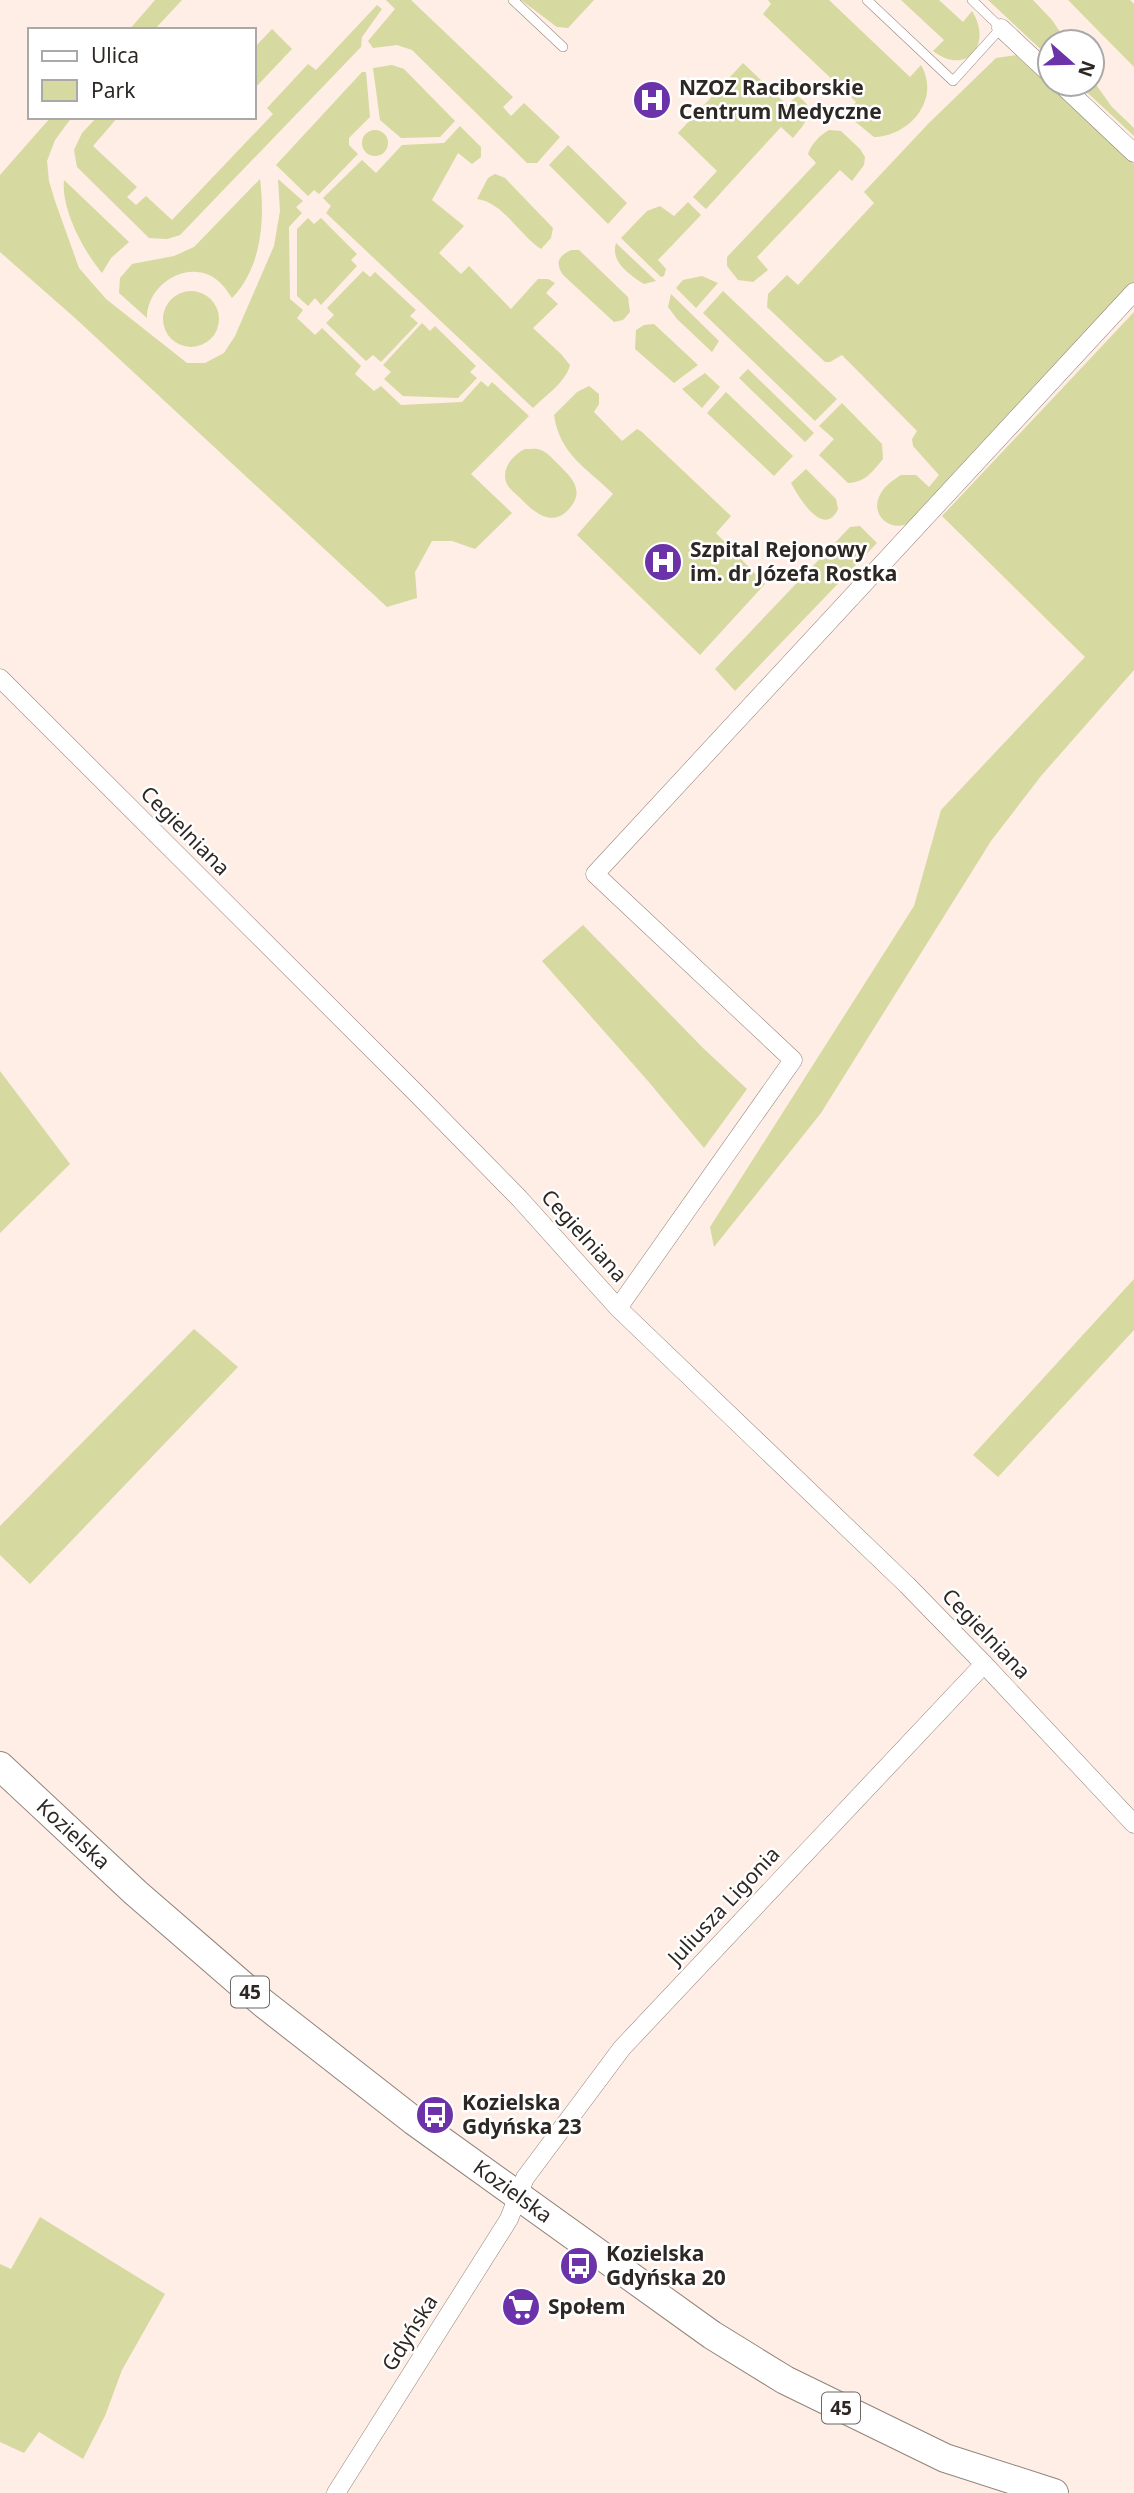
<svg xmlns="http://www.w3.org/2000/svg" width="1134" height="2493" font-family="'Noto Sans',sans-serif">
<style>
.green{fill:#d6d9a0}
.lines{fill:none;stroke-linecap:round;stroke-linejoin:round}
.lane-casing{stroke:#92837b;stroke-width:10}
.street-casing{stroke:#92837b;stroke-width:19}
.primary-casing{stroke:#92837b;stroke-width:30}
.lane{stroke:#fff;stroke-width:9}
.street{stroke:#fff;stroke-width:18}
.primary{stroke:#fff;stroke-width:28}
.labels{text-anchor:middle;stroke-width:5;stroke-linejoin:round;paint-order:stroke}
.shield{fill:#fff;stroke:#6d6866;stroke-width:2}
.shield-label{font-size:19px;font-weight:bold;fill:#2e2825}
.poi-label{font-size:21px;font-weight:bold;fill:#2e2825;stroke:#fff;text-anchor:start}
.street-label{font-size:21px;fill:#2e2825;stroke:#fff}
</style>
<rect width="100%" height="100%" fill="#feeee5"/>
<path class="green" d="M155,0H182L154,30H129Z
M386,0H411L513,97L503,107L511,116L524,103L560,137L537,163H527L412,50L397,45L373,48L368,41L395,9Z
M521,0H594L568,28L557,27Z
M768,0H829L910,77L921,65C941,99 910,136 874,137L847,115L856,102L763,14L771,4Z
M901,0H939L963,22L972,11C993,44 967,77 933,51L944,40Z
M988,0H1033L1052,20L1067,42H1050V58Z
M1068,0H1130L1134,4V67Z
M377,5L382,9L362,37L361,47L180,235L167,239L149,238L77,167L74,150L82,133L97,117H118L93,146L137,187L127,197L136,205L146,196L172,220L273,114L267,108L308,64L316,70Z
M272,29L292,49L254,89V48Z
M1017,55L1050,82V84L1134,164V284L912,522C889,535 866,512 883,490C887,484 895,479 901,475H916L929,487L939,475L913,446L912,439L917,431L842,355L830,362H825L767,307L768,294L787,275L798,285L874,203L864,192L928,124L996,58Z
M743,63L787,105L797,96C820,109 805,123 793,138L781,127L706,209L693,197L717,171L678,133Z
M392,65L404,69L455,121L440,137L401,138L380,120L373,68Z
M362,72H366L370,117L349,138V145L358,154L319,194L314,190L308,196L276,165Z
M1092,79L1112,107L1134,128V136L1078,84H1092Z
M51,117H72L55,140L47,161L49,181L55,201L79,268L106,299L187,363H205L224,353L235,336L274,246L280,211L278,179L303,201L296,207L302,213L289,227L290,299L303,310L297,318L315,335L322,328L361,366L355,374L374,391L381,386L401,405L462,402L481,381L488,387L492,382L529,416L471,474L512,513L475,549L452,541H432L415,572L417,598L387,607L75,318L0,252V175Z
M460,126L481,147V157L472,164L458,153L432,200L464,226L439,253L461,274L469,266L511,309L538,279H548L555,283L546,293L558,304L533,328L561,354L570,365C566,382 545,396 533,408L326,213L331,206L323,198L362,160L376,173L402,145L444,143Z
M829,130L841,131L860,149L865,157L864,165L852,181L840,170L757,257L768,270L753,282L738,280L727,266V257L816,163L808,154C812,143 819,136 829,130Z
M362 143a13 13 0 1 1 26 0a13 13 0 1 1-26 0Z
M568,145L627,203L608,224L549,165Z
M495,174L505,178L553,228L551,238L541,249C520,236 503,202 477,199L488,178Z
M260,179C265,219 262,267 232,298C226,289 220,280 209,275C180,262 146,289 147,318L119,293L120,278L132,264L174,256L194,247Z
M64,180L129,242L111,258L102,273C83,250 61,209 64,180Z
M688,202L701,215L658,260L666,269L664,276L661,277L621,238L647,211L660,206L674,216Z
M308,218L314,224L321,218L357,254L351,260L357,266L321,305L315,298L308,306L297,296V229Z
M616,243L656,281L644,284C630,275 610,262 616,243Z
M571,250H579L628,297L630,312L623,320L614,322L563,275C555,263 558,256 571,250Z
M363,271L370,277L375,272L416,310L410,316L418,323L381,362L373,355L366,361L326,323L334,315L327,308Z
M702,276L718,283L696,308L676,288L683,280Z
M723,291L837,399L815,421L703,313Z
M163 319a28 28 0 1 1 56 0a28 28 0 1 1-56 0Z
M671,294L719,341L712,352L677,319L668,307Z
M1134,312V670L1041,776L991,841L821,1113L714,1247L710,1227L914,906L941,810L1085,657L942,516Z
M422,323L430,331L435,326L476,366L470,372L477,378L458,398L403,396L384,379L391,372L383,365Z
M654,324L698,365L674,383L635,349L636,330L644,325Z
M748,369L814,433L805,442L739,378Z
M705,373L720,387L702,408L682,389Z
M589,386L599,394V404L594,412L622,441L637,429L642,432L731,516L716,533L765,584L700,655L577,535L613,494C586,467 560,455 554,415L577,392Z
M726,392L793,456L774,476L707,413Z
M842,403L882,444L883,459C872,472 866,482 848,483L819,455L834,439L819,426Z
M525,449C531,449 536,448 541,450C548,453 553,459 558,464C572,478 586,491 568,510C552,527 535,513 522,500C518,495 510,490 507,484C500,469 513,455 525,449Z
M806,469L836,499L838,509C824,539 799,498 791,483Z
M860,526L877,543L735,691L715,669L850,527Z
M583,925L703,1048L747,1089L704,1148L648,1081L542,961Z
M0,1071L70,1164L0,1233Z
M1134,1279V1330L998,1477L973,1455Z
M194,1329L238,1367L30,1584L0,1555V1526Z
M40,2217L165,2294L122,2370L105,2416L83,2459L39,2432L24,2453L0,2442V2264L11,2269Z"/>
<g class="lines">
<defs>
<path id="lane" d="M513,0L563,47
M867,0L953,81L1001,28L972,0"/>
<path id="street" d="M1001,28L1050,74
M1061,84L1134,153
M0,678L414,1091L519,1198L618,1308L907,1585L984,1664L1134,1824
M618,1308L793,1060L595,874L1134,292
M336,2493L509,2219L525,2178L622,2048L984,1664"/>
<g id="primary">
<path id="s1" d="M0,1766L136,1893L263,2003L414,2121L712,2335L785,2380L945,2458L1054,2493"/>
</g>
</defs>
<use href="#lane" class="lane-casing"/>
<use href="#street" class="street-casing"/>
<use href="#primary" class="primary-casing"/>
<use href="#lane" class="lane"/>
<use href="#street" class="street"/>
<use href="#primary" class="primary"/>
</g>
<defs>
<symbol id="hospital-disc" viewBox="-11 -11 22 22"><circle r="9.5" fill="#6b32a9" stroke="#fff"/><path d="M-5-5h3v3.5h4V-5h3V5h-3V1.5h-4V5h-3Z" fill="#fff"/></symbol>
<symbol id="bus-disc" viewBox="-11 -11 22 22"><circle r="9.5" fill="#6b32a9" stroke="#fff"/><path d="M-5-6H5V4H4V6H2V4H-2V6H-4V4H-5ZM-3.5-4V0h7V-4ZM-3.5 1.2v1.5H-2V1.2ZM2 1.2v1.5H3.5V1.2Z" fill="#fff"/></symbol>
<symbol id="supermarket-disc" viewBox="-11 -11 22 22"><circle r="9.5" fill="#6b32a9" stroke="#fff"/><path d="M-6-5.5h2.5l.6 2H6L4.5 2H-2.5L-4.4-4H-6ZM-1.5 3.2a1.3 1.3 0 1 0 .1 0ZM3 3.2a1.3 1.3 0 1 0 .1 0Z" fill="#fff"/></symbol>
</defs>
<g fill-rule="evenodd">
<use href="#hospital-disc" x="630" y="78" width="44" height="44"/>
<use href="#hospital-disc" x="641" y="540" width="44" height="44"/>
<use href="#bus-disc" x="413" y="2093" width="44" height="44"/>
<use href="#bus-disc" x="557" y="2244" width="44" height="44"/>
<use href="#supermarket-disc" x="499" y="2285" width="44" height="44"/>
</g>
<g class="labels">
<g class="shield">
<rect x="231" y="1976.5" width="38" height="31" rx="5"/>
<rect x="822" y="2392.5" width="38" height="31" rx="5"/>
</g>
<g class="shield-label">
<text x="250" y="1999">45</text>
<text x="841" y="2415">45</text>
</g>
<g class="poi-label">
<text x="679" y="95">NZOZ Raciborskie<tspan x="679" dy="24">Centrum Medyczne</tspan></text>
<text x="690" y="557">Szpital Rejonowy<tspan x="690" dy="24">im. dr Józefa Rostka</tspan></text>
<text x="462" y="2110">Kozielska<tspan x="462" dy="24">Gdyńska 23</tspan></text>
<text x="606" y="2261">Kozielska<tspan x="606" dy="24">Gdyńska 20</tspan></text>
<text x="548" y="2314">Społem</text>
</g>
<g class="street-label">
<text transform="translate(185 831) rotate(45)" y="7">Cegielniana</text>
<text transform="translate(584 1236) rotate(48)" y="7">Cegielniana</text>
<text transform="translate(986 1634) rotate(46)" y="7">Cegielniana</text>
<text dy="7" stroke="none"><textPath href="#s1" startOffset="100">Kozielska</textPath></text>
<text transform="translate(724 1906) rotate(-47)" y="7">Juliusza Ligonia</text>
<text dy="7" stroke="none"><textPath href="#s1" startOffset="667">Kozielska</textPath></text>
<text transform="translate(410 2333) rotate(-58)" y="7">Gdyńska</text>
</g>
</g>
<rect x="28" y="28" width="228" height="91" fill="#ffffff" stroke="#aba9a8" stroke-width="2"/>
<rect x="42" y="51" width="35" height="10" fill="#ffffff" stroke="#aba9a8" stroke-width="2"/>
<text x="91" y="63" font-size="21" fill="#2e2825">Ulica</text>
<rect x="42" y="80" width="35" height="21" fill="#d6d9a0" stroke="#aba9a8" stroke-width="2"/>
<text x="91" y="98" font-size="21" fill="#2e2825">Park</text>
<g transform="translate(1071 63) rotate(110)"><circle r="33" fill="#ffffff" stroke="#aba9a8" stroke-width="2"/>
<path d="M0-5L12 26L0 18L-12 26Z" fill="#6b32a9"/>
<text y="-10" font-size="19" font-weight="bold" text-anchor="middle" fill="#2e2825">N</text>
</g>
</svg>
